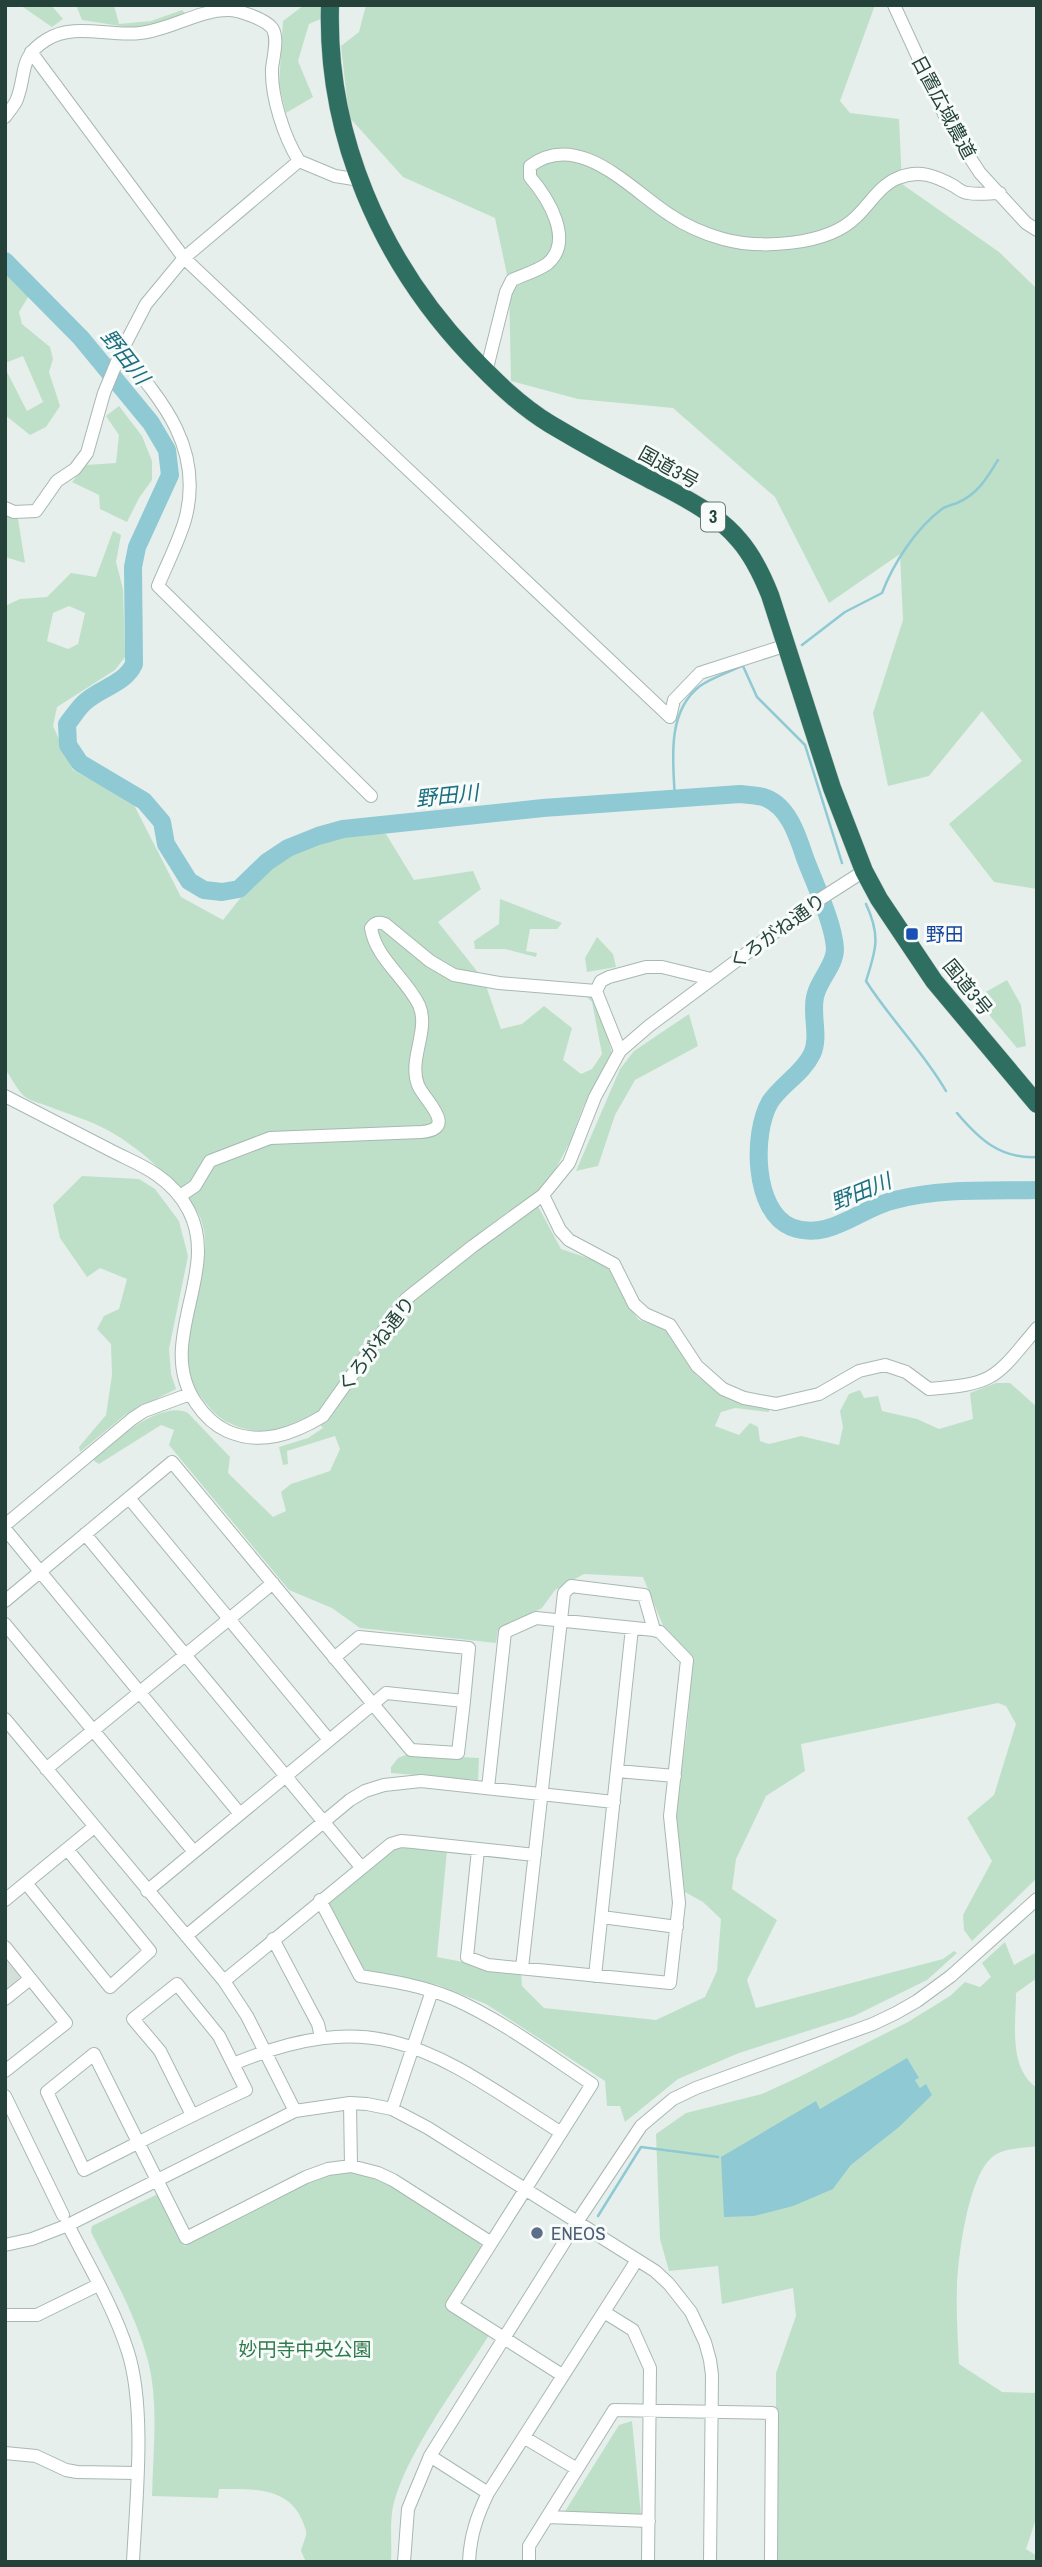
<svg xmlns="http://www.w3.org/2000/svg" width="1042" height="2567" font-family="'Archivo Narrow','Noto Sans JP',sans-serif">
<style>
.built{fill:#d4dfda}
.green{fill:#bfe0c8;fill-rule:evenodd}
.water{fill:#8ec9d4}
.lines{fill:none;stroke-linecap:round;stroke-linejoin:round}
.stream{stroke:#8ec9d4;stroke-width:2.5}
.river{stroke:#8ec9d4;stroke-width:18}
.minor-casing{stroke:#a8b8b2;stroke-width:14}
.highway-casing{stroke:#c2cac8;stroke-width:19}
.minor{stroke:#fff;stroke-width:12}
.highway{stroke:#2f6f62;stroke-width:18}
.transit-dot{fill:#1a4fb4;stroke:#f7fbf9;stroke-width:2.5}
.service-dot{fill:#5c6f8a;stroke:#f7fbf9;stroke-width:2.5}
.labels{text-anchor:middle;stroke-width:6;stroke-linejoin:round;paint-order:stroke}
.shield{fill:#f7fbf9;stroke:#637a73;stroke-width:2}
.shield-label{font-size:18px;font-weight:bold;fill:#24423a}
.street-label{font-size:19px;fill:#24423a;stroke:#f7fbf9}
.transit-label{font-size:19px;fill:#164399;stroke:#f7fbf9;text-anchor:start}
.service-label{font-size:19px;fill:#4e5e75;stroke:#f7fbf9;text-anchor:start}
.park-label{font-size:19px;fill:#2d7a4b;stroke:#f7fbf9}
.water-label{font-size:21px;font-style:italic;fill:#1c6f80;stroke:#f7fbf9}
</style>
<rect width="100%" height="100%" fill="#e6efeb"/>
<path class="built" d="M5,1955L20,1973L19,1982L5,1993Z"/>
<path class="green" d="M20,5H51L63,19L52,27Z
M76,5H114L119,24L151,21L182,10L187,15L139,29L82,20Z
M304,5H323V18L309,24L298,61L313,97L286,113L279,85L283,21Z
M366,5H875L840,101L850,113L899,119L902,184L999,252L1037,289V889L994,882L949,824L1022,761L982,711L929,776L888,786L873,713L903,620L900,554L829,603L775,497L673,408L578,399L511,381L509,284L495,218L403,177L349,117L341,46L359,32Z
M5,270L30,294L19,312L22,324L50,347L53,359L49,372L60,406L46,427L30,435L5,415V368L27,411L43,402L23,356L5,363Z
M119,406L142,436L152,461V480L139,498L127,522L100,509L99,495L72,482L86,465L116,463L119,435L106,416Z
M5,514L18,519L25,563L5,557Z
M113,531L121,535L116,562L123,589L125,657L115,670L57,707L53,726L73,770L133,803L181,897L223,920L261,872L294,841L345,831L386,834L414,880L473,871L481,889L438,922L484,980L501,1029L522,1024L544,1006L572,1028L563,1060L581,1074L592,1069L602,1054L592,1002L587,997L543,993L530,989L585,992L597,1000L612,1053L583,1107L570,1142L554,1172L533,1197L561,1249L609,1265L628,1306L639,1320L666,1329L675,1339L697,1376L727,1398L769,1408V1412L735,1408L721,1412L715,1426L739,1435L750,1423L758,1427L760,1441L769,1444L801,1436L839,1445L843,1427L840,1411L849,1394L860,1390L864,1398L878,1396L882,1411L917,1419L939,1429L973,1419L970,1393L996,1383H1010L1037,1407V1878L972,1941L964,1930L963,1915L992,1861L967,1818L994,1795L1016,1724L1006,1706L998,1703L801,1744L805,1771L766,1796L736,1859L732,1889L777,1920L747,1980L756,2008L943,1959L954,1951L957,1953L927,1980L854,2016L739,2053L678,2079L625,2122L620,2106H607L605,2081L486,2004L435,1984L434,1987L362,1971L328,1905L330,1897L387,1852L398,1847L447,1850L437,1957L521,1973L522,1986L544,2008L656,2020L705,1997L717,1971L721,1919L703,1902L685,1892L675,1815L687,1730L693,1660L664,1628L643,1577L584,1574L555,1590L542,1608L498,1630L496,1643L360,1628L332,1608L289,1590L169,1445L174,1430L161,1425L99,1464L94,1461V1458C113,1440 163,1399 188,1413L230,1457L228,1473L273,1517L286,1511L281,1492L291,1484L330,1471L340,1449L335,1436L287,1451L288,1464L283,1465L279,1447L308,1438L323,1428L311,1415C279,1431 260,1438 227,1422C217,1417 210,1408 203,1400C155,1342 236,1258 191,1202C171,1177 139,1148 111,1132C90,1120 65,1113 42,1104C36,1102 28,1100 23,1095C16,1088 11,1077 5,1069V606L20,599L47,597L71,573L96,577ZM69,606L85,613L78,644L68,649L47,641L53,613Z
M500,899L562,923L557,929H530L526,951L537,953L536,957L505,949H475L474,941L499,924Z
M597,937L613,954L616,967L587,972L585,958Z
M1007,980L1021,1005L1026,1046L1017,1048L975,998Z
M689,1014L698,1046L635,1080L615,1115L598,1166L576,1171L620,1069L634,1051Z
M82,1176L139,1179L155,1189L179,1221L188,1256L169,1349L171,1374L176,1389L125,1415L80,1452L79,1447L106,1415L112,1375L111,1344L97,1329L104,1316L119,1309L127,1279L100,1268L87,1277L60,1238L53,1205Z
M408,1754L479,1758L478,1780L391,1773V1767L398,1758Z
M1005,1942L1014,1965L1037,1952V1978L1016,1993C1016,2024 1008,2068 1037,2088V2146C1024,2148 1005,2148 995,2155C968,2172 958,2258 957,2288C956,2313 958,2339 959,2364L1002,2392L1037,2393V2516L1026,2549L1037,2556V2562H776V2373L796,2316L793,2288L722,2304L718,2266L669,2271L660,2239L656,2134L686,2113L762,2094L799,2077L908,2022L950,1996L965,1982L980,1987L991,1977L982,1963ZM919,2078L915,2080L920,2088L898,2128L851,2165L833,2189L816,2102L820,2109Z
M342,2172C391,2175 438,2215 479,2240L482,2249L446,2306L489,2335C460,2382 400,2461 392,2513C390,2529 392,2546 391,2562H306L301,2551C302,2546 305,2540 306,2535C307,2531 304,2525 302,2520C288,2486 249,2489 219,2489L218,2498L152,2496C153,2452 159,2404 148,2361C136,2315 112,2274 91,2232L92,2226L158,2194L184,2246L323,2175Z
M632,2421L641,2515L564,2513L619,2425Z"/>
<path class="water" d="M907,2058L919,2078L915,2080L920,2088L926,2084L932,2095L898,2128L851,2165L833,2189L793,2206L754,2216L724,2217L721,2157L816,2101L820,2109Z"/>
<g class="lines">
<path class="stream" d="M802,645L845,612L882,593C893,564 916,528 942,509C946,506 952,505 957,503C978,494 987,478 998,460
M743,666L757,697L805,745L842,863
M675,799C673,762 666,712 700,686C713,677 730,672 744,665
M866,904C881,936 876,950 866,981C890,1019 923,1051 946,1091
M957,1113C979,1139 1000,1159 1037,1157
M598,2216L641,2147L718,2157"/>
<path class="river" d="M5,261L81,338L151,423L167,450L170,475L137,547L133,567L134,664C125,684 100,688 85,702C78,708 73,717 67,724L68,745L80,763L144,801L162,822L166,844L189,881L204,890L222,892L239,889L267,862L288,848L318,836L343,829L543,808L740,794C748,795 759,795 766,798C789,807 798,837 805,858C814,882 834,924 835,949C835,966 818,980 815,997C811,1015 820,1037 812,1054C803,1073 781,1085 770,1102C752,1133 753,1211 791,1227C829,1242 859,1208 895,1200C941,1188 990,1191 1037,1190"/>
<defs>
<path id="minor" d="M894,5L951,129L980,173L1026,223L1037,230
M31,52L184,258L670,717
M5,117C9,111 15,105 17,99C27,73 18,58 46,40C73,22 110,37 140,33C170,30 198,10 228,10C239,10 265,19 272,28C279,38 273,57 272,69C271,97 284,137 299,161L335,176L360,180
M121,352C164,402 204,450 185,520C178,543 167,564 158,586L371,796
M486,372L506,292L512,280C523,275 537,271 547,264C575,241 548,198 530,177V166C579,129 631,190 670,215C686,226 705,234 723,239C759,249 827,246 856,217C869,205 880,185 898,178C919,169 936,176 954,186C958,189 963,193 968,193C978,195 990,193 1000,193
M5,508L14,512L36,511L57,481L75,469L87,453L104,393L121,352L146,304L184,258L299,161
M670,717L674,700L700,673L787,645
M596,991L601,981L609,977L646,967H662L711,979
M596,991L620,1051
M5,1096C40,1114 75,1132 110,1150C125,1158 143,1165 157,1175C170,1184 182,1197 189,1211C221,1273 154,1342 196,1403C204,1415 214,1425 227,1431C261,1446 293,1434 323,1416L406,1299L473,1246L543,1195L569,1163L595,1097L620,1051L649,1026L814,903L864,871
M543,1195L560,1230L569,1240L614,1264L634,1304L645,1314L670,1325L697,1366L723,1389L744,1398L776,1404L819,1394L859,1371L885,1365L906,1372L929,1389C996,1384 995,1378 1037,1328
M180,1196L195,1186L210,1161L270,1138L421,1132C460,1129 423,1099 418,1085C408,1059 430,1030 419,1005C406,978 376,959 371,928C375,922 378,922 385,924L430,961L454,975L499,983L596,991
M129,1498L329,1740
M5,1525L132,1419L144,1411L190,1394
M5,1529L240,1814
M85,1534L361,1867
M5,1601L172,1462C252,1558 331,1654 411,1750L458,1753L464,1701L386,1693L373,1704L147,1891
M5,1624L194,1852
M334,1658L359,1637L469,1648L464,1701
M5,1719L224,1981L247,2016L295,2111
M46,1769L273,1583
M617,1771L675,1776
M478,1850L467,1957L488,1965L670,1983L679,1903L670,1816L687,1660L660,1632L654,1630L536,1618L505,1632L488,1788
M26,1883L110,1987L150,1951L67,1849
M5,1900L94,1827
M320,1900L360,1976C392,1981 424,1986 454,1999C503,2021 548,2055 592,2084L452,2305L562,2375
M602,1917L677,1927
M186,1936L350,1800L365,1791L384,1785L421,1781L614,1802
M273,1939L318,2024L321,2037
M5,1947L66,2023L5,2071
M522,1968L564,1593L571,1586L644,1595L654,1630
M595,1976L632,1628
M224,1981L391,1844L401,1841L413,1842L535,1855
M5,1999L30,1979
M233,2064C382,2002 437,2054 560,2132
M5,2096L63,2215
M350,2103L351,2166
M392,2109L432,1991
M192,2115L160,2051L133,2019L177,1984L219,2036L246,2090C191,2115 138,2143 84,2170L47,2092L94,2054C125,2115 155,2177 186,2238L306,2177L328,2169L351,2166L378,2173L393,2180L490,2242
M68,2225C89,2266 114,2308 128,2352C146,2409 136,2500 133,2562
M5,2245L32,2239L68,2225L295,2111L350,2103L367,2104L392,2109L428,2128L655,2271L669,2284L691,2312L705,2342L710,2360L712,2375L710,2562
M604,2312L633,2330L650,2368L648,2562
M5,2315H37L98,2285
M525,2438L577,2469
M5,2453L36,2456L66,2470L77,2472L136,2473
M430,2456L488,2493
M547,2517L649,2521
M404,2562L408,2509L430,2456L577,2222L641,2126L673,2099L696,2088L873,2024L896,2013L917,2001L951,1976L1037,1899
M469,2562C470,2536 477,2516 488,2493L637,2260
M529,2562V2546L614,2410L772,2413L771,2562"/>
<path id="highway" d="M330,5C326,136 381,261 470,355C495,381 519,405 550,424C582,443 614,461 647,478C679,495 716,512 739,540C753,556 762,575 770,595L832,788L864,871L879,899L934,981L1037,1104"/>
</defs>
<use href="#minor" class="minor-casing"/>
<use href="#highway" class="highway-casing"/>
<use href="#minor" class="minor"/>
<use href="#highway" class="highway"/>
</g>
<rect class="transit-dot" x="905" y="927" width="14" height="14" rx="3.5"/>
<circle class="service-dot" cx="537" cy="2233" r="7"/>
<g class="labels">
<rect class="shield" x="701" y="502.5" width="24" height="29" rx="5"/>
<g class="shield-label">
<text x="713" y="523">3</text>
</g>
<g class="street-label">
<text transform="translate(944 107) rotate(62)" y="7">日置広域農道</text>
<text transform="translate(669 467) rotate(29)" y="7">国道3号</text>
<text transform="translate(777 931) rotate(-36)" y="7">くろがね通り</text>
<text transform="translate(968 987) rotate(51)" y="7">国道3号</text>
<text transform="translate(376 1344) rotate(-53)" y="7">くろがね通り</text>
</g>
<g class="transit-label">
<text x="926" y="941">野田</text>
</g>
<g class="service-label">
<text x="551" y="2240">ENEOS</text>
</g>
<g class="park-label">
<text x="305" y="2356">妙円寺中央公園</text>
</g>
<g class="water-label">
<text transform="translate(125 357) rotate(52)" y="7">野田川</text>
<text transform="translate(447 796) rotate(-6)" y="7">野田川</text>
<text transform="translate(861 1192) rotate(-22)" y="7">野田川</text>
</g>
</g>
<rect width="1042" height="2567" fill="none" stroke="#24423a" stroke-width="14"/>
</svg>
